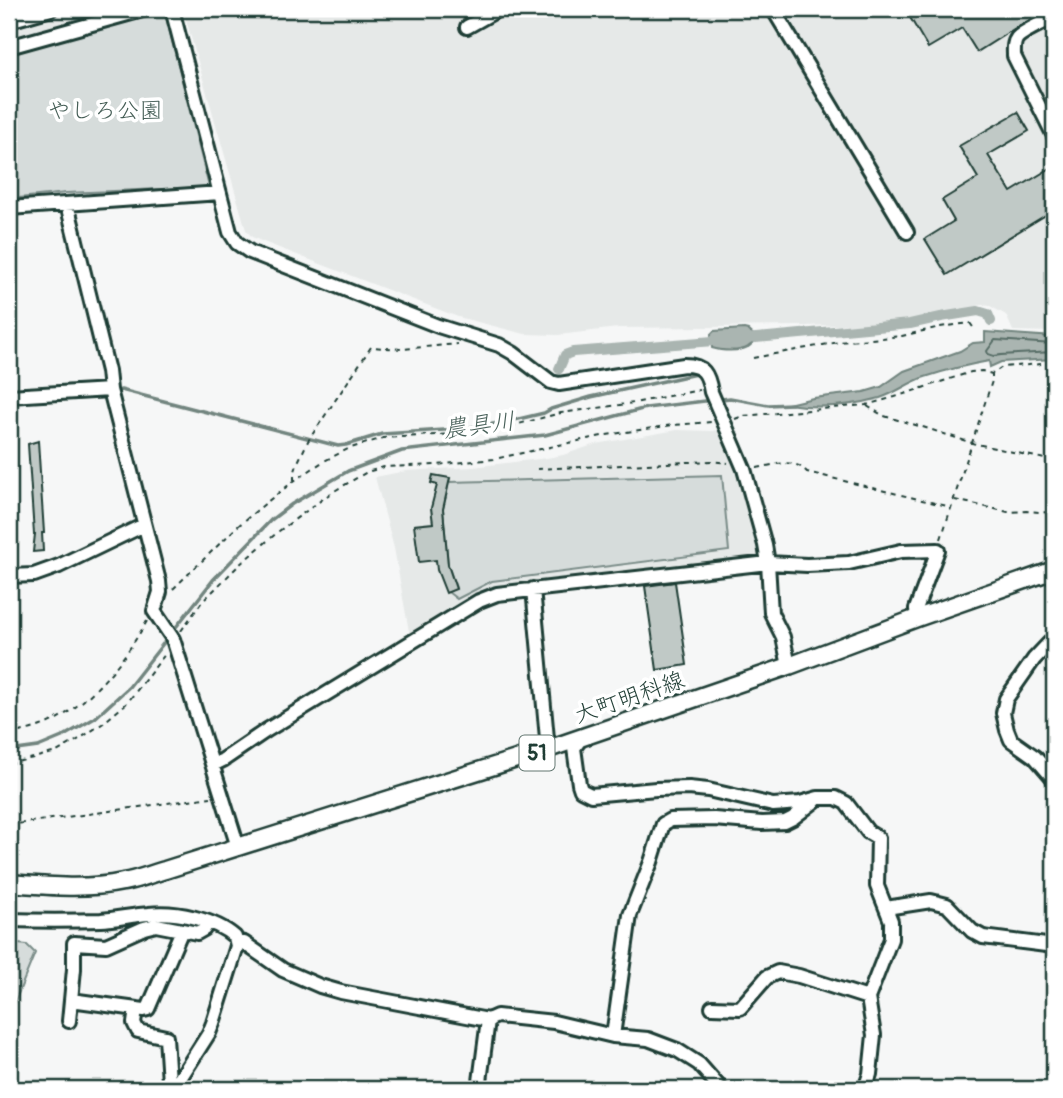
<svg xmlns="http://www.w3.org/2000/svg" width="1063" height="1098" font-family="Pangolin,'Klee One',sans-serif">
<style>
.built{fill:#e6e9e8}
.green{fill:#d6dcdb;stroke:#7a8c88;stroke-width:2}
.water{fill:#aab5b1;stroke:#72857f;stroke-width:2}
.lines{fill:none;stroke-linecap:round;stroke-linejoin:round}
.shore{stroke:#576d66;stroke-width:2}
.stream{stroke:#72857f;stroke-width:3.5}
.canal{stroke:#aab5b1;stroke-width:10}
.building{fill:#c0c9c6;stroke:#1f3d34;stroke-width:2}
.minor-casing{stroke:#1f3d34;stroke-width:18}
.major-casing{stroke:#1f3d34;stroke-width:21}
.path{stroke:#1f3d34;stroke-width:2;stroke-dasharray:5 5;stroke-linecap:butt}
.minor{stroke:#fff;stroke-width:12}
.major{stroke:#fff;stroke-width:16}
.labels{text-anchor:middle;stroke-width:7;stroke-linejoin:round;paint-order:stroke}
.shield{fill:#fff;stroke:#627771;stroke-width:2}
.shield-label{font-size:21px;font-weight:bold;fill:#1f3d34}
.park-label{font-size:23px;fill:#445d55;stroke:#fff}
.street-label{font-size:23px;fill:#1f3d34;stroke:#fff}
.water-label{font-size:24px;font-style:italic;fill:#49615a;stroke:#fff}
</style>
<rect width="100%" height="100%" fill="#f6f7f7"/>
<filter id="ink" filterUnits="userSpaceOnUse"><feTurbulence type="fractalNoise" baseFrequency=".0143" numOctaves="2"/><feDisplacementMap in="SourceGraphic" scale="14" xChannelSelector="R" yChannelSelector="G"/><feConvolveMatrix kernelMatrix="1 2 1 2 8 2 1 2 1" color-interpolation-filters="sRGB"/></filter>
<g filter="url(#ink)">
<path class="built" d="M9,9H130L9,42Z
M183,9H1054V332L1013,331L1006,315L990,306L982,305L901,323L804,326L618,328L558,335L525,334L458,317L261,241L252,237L246,230Z
M723,428L737,459L761,551L753,562L509,589L410,637L394,548L375,477L406,471L473,467L547,458L563,455L596,444L677,430L713,431Z"/>
<path class="green" d="M164,9L209,187L66,193L9,199V50Z
M722,475L729,551L492,581L457,599L448,592L456,588L448,565L443,509L449,482Z
M9,943L27,945L35,953L9,1016Z"/>
<path class="water" d="M744,329L748,330L757,338C754,341 752,345 748,347C740,352 721,351 712,348L711,334L714,331Z
M985,332L1054,337V359L1001,362L990,367L989,361C967,365 946,370 925,377C909,382 896,393 880,398C851,406 818,409 788,404L813,398L864,392L881,387L904,371L960,351L973,343L985,342Z"/>
<g class="lines">
<path class="shore" d="M1054,344L995,340L987,351L988,354L994,356L1001,355L1054,352"/>
<path class="stream" d="M112,393L121,390L338,446L346,445L382,434L460,429L506,422L544,413L551,409L591,397L696,374
M9,403L74,398
M9,751L38,747L62,737L95,718L129,687L213,580L271,520L292,504L348,471L402,451L545,435L646,408L730,398L768,405L792,404"/>
<path class="canal" d="M745,339L910,324L941,317L978,311L988,314L991,321
M559,369L565,355L573,352L726,340"/>
</g>
<path class="building" d="M905,9H1041L1043,13L1020,25L977,52L962,28L928,48Z
M1018,112L1029,131L988,155L1011,192L1054,166V210L947,275L925,239L954,221L942,200L978,178L959,146Z
M38,441L44,533H42L43,551L33,552L35,534H34L28,444Z
M433,475L450,478L443,509L448,565L456,589L446,593L437,570L436,560L419,562L414,525L433,523L431,508L437,485L431,483Z
M675,582L687,665L657,670L645,586Z"/>
<g class="lines">
<defs>
<path id="minor" d="M172,9L230,232L237,243L250,252L438,326L499,345L513,353L551,382L559,384L684,365C704,365 708,374 711,392L744,469L765,545L768,563L771,613L783,637L789,666
M773,9L907,232
M1054,17C1044,23 1024,30 1017,38C1013,43 1014,50 1014,56L1054,136
M9,21L51,9
M467,27L499,9
M9,47L146,9
M67,204L108,371L110,390L159,581L160,592L154,611L173,639L238,847
M9,208L220,193
M9,396L110,390
M9,576L34,575L59,566L144,525
M533,589L548,749
M1054,638L1034,659L1006,699L1003,713L1007,730L1011,740L1035,757L1054,779
M581,738L574,748L579,784L581,790L591,795L656,789L689,788L708,790L773,805L800,803L818,798H836L846,803L868,832L878,838L877,886L891,921V939L868,998L874,1035L870,1074L865,1089
M213,765L223,760L267,730L479,601L497,594L768,563L807,565L849,563L901,551L938,550L916,609L917,618
M886,908L931,901L947,905L972,931L983,937L1054,946
M9,920C39,921 70,921 101,920C117,919 133,915 149,914C175,911 215,919 235,937L237,946L213,1023L209,1033L179,1080L178,1089
M236,941L244,943L283,970L320,986L341,992L488,1020L497,1016L554,1022L613,1036L648,1039L677,1050L699,1064L721,1089
M71,1000L144,1010L148,1009L182,930
M712,1007L740,1008L767,977L778,972L799,976L868,998
M136,1009L134,1023L138,1031L166,1037L169,1082L178,1083
M69,1021L74,969V943L106,945L144,928L156,925L197,933L204,929L208,922
M613,1036L630,915L651,862L663,824L670,820L714,819L762,823L785,822L793,818L815,801
M479,1089L488,1020"/>
<path id="major" d="M9,883C46,886 86,890 123,882C137,880 151,874 165,870L548,749L789,666L917,618L1054,570"/>
</defs>
<use href="#minor" class="minor-casing"/>
<use href="#major" class="major-casing"/>
<path class="path" d="M753,358L839,342L902,336L940,327L970,323L975,330
M867,406L884,416L926,428L972,443L1054,461
M735,419L743,416L866,405L895,397L971,372L982,371L992,374L1002,367L1054,363
M757,468C776,465 792,457 807,472L951,507
M537,469L711,461L728,463
M294,480V474L298,462L308,441L371,347L402,349L458,344
M955,500L1008,512L1026,511L1054,513
M941,539L992,381V374
M173,589L238,526L267,502L294,481L324,461L348,449L383,438L454,434L507,427L561,413L634,403L699,390
M181,631L201,603L239,565L279,531L331,493L367,472L384,467L436,465L494,459L606,435L673,425L712,422
M9,734C19,732 31,730 41,726C86,710 124,661 147,621
M9,764L57,752L76,741L102,724L127,703L166,653
M9,825L211,797"/>
<use href="#minor" class="minor"/>
<use href="#major" class="major"/>
</g>
</g>
<g class="labels">
<rect class="shield" x="519.5" y="735.5" width="35" height="35" rx="5"/>
<g class="shield-label">
<text x="537" y="760">51</text>
</g>
<g class="park-label">
<text x="105" y="118">やしろ公園</text>
</g>
<g class="street-label">
<text transform="translate(629 697) rotate(-19)" y="8">大町明科線</text>
</g>
<g class="water-label">
<text transform="translate(479 425) rotate(-7)" y="8">農具川</text>
</g>
</g>
<rect width="1063" height="1098" fill="none" stroke="#fff" stroke-width="35"/>
<rect x="18" y="18" width="1028" height="1063" fill="none" stroke="#1f3d34" stroke-width="2.5" filter="url(#ink)"/>
</svg>
